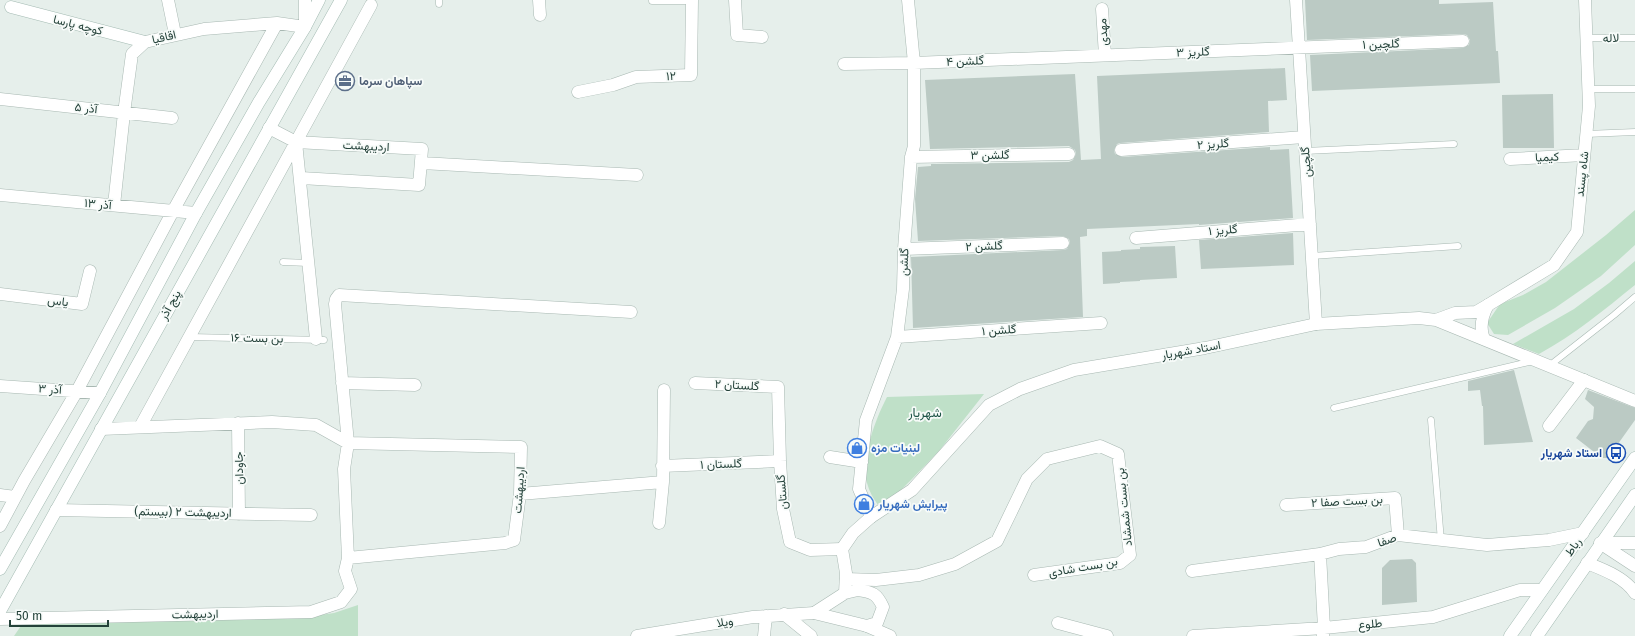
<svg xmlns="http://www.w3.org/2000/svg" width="1635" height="636" font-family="'Fira Sans',Vazirmatn,sans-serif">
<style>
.green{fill:#bfe0c8}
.building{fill:#bbcac4}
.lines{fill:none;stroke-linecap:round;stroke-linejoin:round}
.service-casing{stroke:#a8b8b2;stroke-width:7}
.minor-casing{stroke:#a8b8b2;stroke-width:13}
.tertiary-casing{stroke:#a8b8b2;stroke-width:13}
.secondary-casing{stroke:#a4bbb3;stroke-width:13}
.service{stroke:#fff;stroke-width:6}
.minor{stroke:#fff;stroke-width:12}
.tertiary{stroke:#fff;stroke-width:12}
.secondary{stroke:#fff;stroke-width:12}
.labels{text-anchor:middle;stroke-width:3.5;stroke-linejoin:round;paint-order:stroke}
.street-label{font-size:12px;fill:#24423a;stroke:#f7fbf9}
.service-label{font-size:12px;font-weight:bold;fill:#4e5e75;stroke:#f7fbf9;text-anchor:start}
.shop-label{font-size:12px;font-weight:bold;fill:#366cbe;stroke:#f7fbf9;text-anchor:start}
.transit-label{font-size:12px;font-weight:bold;fill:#164399;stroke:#f7fbf9;text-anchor:end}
.neighbourhood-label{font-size:13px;fill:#1f5548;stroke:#f7fbf9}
</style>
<rect width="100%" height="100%" fill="#e6efeb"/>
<path class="green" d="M1635,210V245L1601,276L1555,308L1508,335L1494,334L1487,323L1500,304L1523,295L1546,282L1606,235Z
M1635,261V285C1604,310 1574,335 1539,354L1513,344L1574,309L1609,283Z
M984,394L939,451L911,480L895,496L878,505C873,498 869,491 867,483C861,458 875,420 887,397Z
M358,605V636H14L25,620L306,617L334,613Z"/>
<path class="building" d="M1305,0H1439V4L1493,2L1496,51H1498L1500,83L1312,91L1310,55L1463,48L1469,45L1470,40L1467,35L1463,34L1307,40Z
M1285,68L1287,100L1268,101L1269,132L1120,143L1117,144L1114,150L1115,154L1122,157L1270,147V150L1289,149L1293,218L1199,225V224L1087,229V236L1080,237L1083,317L913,328L911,257L1063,250L1067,249L1070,243L1069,239L1063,236L918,241L915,199L918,167L931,166V164L1069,162L1073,160L1076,154L1075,150L1069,146L930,149L925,80L1075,74L1081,160L1101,159L1097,76Z
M1553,94L1554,148H1503L1502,95Z
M1293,233L1294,265L1201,269L1199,240Z
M1175,246L1177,278L1140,280V281L1120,282V283L1103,284L1102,252L1121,251V250L1140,249V247Z
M1514,370L1533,442L1484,445L1483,406H1482L1480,390L1468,391V381Z
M1588,390L1635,408V420L1608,458H1602L1576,438L1588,421L1593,419L1594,407L1585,399Z
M1412,559L1416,563L1417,602L1382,605V568L1390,560Z"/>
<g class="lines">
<defs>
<path id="service" d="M439,0V4
M652,1H692
M1587,38H1635
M1588,89H1635
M1586,134L1635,132
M1305,151L1454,144
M1312,256L1458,246
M283,262L309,263
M190,337L324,340
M1549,366L1614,315L1635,297
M1334,408L1533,361
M1431,420L1441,541"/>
<path id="minor" d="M168,0L175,34
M539,0L540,15
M735,0L737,35L762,37
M1296,0L1316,324
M1102,9L1105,55
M844,64L914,63L1463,41
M578,92L613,85L636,77L691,75L692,0
M0,99L172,118
M269,128L296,142L316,339
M296,142L422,149L419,185L301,178
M1121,150L1304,137
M911,157L1069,154
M1510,159L1584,155
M422,163L637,175
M0,195L196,213
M114,205L124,113L132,54L145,42L204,29L277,23L305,27V0
M1136,238L1310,224
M904,249L1063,243
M0,294L82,304L90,271
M1488,305L1554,265L1577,232L1589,106L1585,0
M897,337L1101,323
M342,383L415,385
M695,383L778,387L780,461L783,509L790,542L810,550L842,549
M0,386L100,393
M238,423L239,514
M1549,426L1584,380
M140,427L371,5
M830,457L862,462
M662,466L780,461
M520,494L663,482
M0,495L15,497
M1286,505L1395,498L1398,535
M56,510L311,515
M871,517L859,489L866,420L897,337L903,289L904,249L911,157L914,146V63L908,0
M659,523L663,482L664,390
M0,526L24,481L77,391L173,211L277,23
M1600,543L1635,566
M1600,543H1635
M1320,554L1324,628L1323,635
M348,558L505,543L514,540L520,494L521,447L348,443L335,304L336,299L339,295L631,312
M1587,563C1604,570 1624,577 1635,593
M1192,571L1320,554L1339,549L1366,547L1398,535L1487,545L1549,540L1583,533
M846,579L876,580L919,575L955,564L997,541L1027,479L1047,459L1100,446L1118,454L1130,555L1120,563L1034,575
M784,614L811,636
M0,619L311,612L341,602L351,589L345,571L348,558L344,469L348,443L316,425L272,422L101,429
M1058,623L1107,636
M867,626L890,636
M637,636L753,617L814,613
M764,636L766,616
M1193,636L1324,628L1433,617L1520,590H1542"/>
<path id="tertiary" d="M1436,320L1455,313L1476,312L1488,305C1482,316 1479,327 1484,339
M858,590C873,592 877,594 883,607L877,623L867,626L814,613L845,593Z
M845,593L846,573L842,549L853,533L871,517L912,490L989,405L1020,389L1074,370L1205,348L1316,324L1419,318L1436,320L1635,401"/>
<path id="secondary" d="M11,7L145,42
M0,569L100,393L196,213L259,102L305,27L319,0
M0,611L341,0
M1510,636L1635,458
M1537,636L1635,495"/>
</defs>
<use href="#service" class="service-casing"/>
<use href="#minor" class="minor-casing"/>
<use href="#tertiary" class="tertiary-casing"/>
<use href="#secondary" class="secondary-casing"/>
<use href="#service" class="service"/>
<use href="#minor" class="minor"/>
<use href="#tertiary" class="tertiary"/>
<use href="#secondary" class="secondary"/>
</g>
<defs>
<symbol id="office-ring" viewBox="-11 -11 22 22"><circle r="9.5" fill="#f7fbf9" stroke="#5c6f8a" stroke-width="1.5"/><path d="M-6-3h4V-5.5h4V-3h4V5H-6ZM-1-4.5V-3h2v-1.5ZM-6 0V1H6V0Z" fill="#5c6f8a"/></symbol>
<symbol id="shop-ring" viewBox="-11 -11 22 22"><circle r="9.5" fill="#f7fbf9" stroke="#3f7fe0" stroke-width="1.5"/><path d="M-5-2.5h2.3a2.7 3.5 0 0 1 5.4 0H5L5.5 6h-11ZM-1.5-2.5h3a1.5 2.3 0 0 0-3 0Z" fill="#3f7fe0"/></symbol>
<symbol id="bus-ring" viewBox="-11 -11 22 22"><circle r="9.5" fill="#f7fbf9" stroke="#1a4fb4" stroke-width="1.5"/><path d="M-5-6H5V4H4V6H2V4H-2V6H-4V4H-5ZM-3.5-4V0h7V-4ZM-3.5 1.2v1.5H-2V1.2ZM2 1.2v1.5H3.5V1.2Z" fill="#1a4fb4"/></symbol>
</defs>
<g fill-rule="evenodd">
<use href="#office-ring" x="334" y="70" width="22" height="22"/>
<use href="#shop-ring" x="846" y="437" width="22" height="22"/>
<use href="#bus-ring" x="1605" y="442" width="22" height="22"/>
<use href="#shop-ring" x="853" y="493" width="22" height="22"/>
</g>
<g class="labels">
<g class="street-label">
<text transform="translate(78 25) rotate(14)" y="4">کوچه پارسا</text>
<text transform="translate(1103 32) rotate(-93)" y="4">مهدی</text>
<text transform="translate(164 37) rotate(-13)" y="4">اقاقیا</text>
<text transform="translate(1611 38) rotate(-1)" y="4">لاله</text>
<text transform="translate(1381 44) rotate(-2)" y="4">گلچین ۱</text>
<text transform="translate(1193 52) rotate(-2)" y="4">گلریز ۳</text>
<text transform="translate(965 61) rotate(-2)" y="4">گلشن ۴</text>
<text transform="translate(671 76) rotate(-2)" y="4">۱۲</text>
<text transform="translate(86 108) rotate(6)" y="4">آذر ۵</text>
<text transform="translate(1213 144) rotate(-4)" y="4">گلریز ۲</text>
<text transform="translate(366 146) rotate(3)" y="4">اردیبهشت</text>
<text transform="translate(990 155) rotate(-1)" y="4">گلشن ۳</text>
<text transform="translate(1547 157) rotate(-3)" y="4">کیمیا</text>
<text transform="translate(1306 162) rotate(-94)" y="4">گلچین</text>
<text transform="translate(1582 174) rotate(-84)" y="4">شاه پسند</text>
<text transform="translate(98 204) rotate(5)" y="4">۱۳ آذر</text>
<text transform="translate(1223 230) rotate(-5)" y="4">گلریز ۱</text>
<text transform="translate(984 246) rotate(-2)" y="4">گلشن ۲</text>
<text transform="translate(904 262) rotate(-88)" y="4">گلشن</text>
<text transform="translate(58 301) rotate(7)" y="4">یاس</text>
<text transform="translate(170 305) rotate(-61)" y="4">پنج آذر</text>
<text transform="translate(999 330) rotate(-4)" y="4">گلشن ۱</text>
<text transform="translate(257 338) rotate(1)" y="4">بن بست ۱۶</text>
<text transform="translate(1191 350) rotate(-10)" y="4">استاد شهریار</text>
<text transform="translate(737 385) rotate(3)" y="4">گلستان ۲</text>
<text transform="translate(50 389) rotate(4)" y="4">آذر ۳</text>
<text transform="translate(721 464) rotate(-2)" y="4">گلستان ۱</text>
<text transform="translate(239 468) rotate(-91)" y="4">جاودان</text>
<text transform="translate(519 490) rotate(-86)" y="4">اردیبهشت</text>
<text transform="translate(782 492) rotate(-95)" y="4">گلستان</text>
<text transform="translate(1347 501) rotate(-3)" y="4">بن بست صفا ۲</text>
<text transform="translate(1124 507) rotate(-96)" y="4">بن بست شمشاد</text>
<text transform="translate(183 512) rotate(1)" y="4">اردیبهشت ۲ (بیستم)</text>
<text transform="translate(1387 540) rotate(-19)" y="4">صفا</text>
<text transform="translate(1573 547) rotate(-55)" y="4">رباط</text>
<text transform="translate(1083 567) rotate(-10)" y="4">بن بست شادی</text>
<text transform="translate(195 614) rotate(-1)" y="4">اردیبهشت</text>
<text transform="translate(725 622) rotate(-9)" y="4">ویلا</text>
<text transform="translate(1370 624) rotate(-5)" y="4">طلوع</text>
</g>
<g class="service-label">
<text x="359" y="85">سپاهان سرما</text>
</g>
<g class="shop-label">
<text x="871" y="452">لبنیات مزه</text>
<text x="878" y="508">پیرایش شهریار</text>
</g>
<g class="transit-label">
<text x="1602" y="457">استاد شهریار</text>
</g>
<g class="neighbourhood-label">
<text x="925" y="417">شهریار</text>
</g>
</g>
<path d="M10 620v6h98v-6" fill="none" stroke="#24423a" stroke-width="2"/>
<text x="16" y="620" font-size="12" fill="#24423a" stroke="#f7fbf9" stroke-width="3" paint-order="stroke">50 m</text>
</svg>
